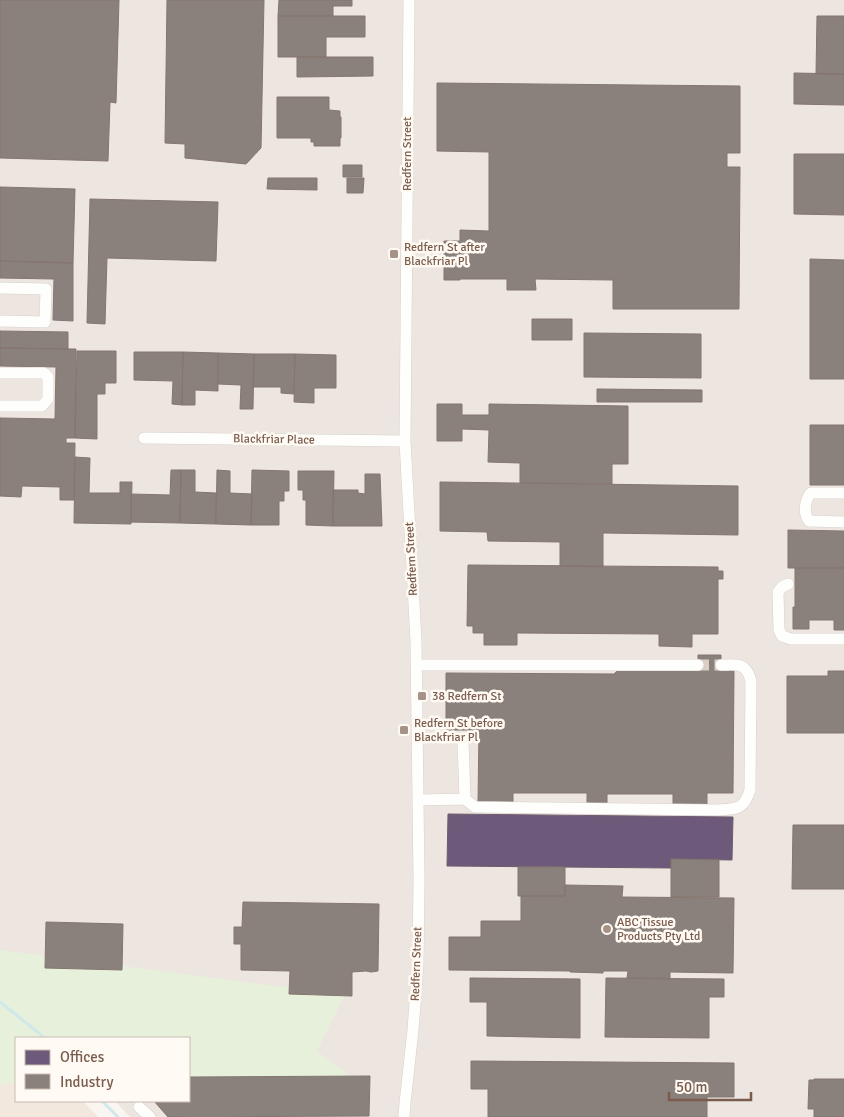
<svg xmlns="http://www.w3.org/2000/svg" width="844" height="1117" font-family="Signika,sans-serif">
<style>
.residential{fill:#f2e8de}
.industrial{fill:#ede5e0}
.green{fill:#e7f0db}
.offices{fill:#6d597a;stroke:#715a6c}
.industry{fill:#8a817c;stroke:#85766e}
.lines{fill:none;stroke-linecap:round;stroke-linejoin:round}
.stream{stroke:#d0e8ea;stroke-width:3}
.minor-tunnel{stroke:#d9cfc7;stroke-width:11;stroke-dasharray:11 5.5;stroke-linecap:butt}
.minor-casing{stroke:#d7d1cb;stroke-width:12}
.minor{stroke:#fefefd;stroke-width:11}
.poi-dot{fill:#a69286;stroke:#fffaf3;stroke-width:2}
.labels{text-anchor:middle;stroke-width:5;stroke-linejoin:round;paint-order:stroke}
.street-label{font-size:12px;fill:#7a5c4d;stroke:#fffaf3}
.poi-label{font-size:12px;fill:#7a5c4d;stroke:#fffaf3;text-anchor:start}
</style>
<rect width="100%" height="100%" fill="#f9f5f0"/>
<path class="residential" d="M0,1078H16V1101H83L98,1117H0Z"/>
<path class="industrial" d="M0,0H844V1117H130L115,1101H189V1038L0,986Z"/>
<path class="green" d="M0,950L345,995L317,1051L350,1076L189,1080V1038H16V1084H0Z"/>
<path class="offices" d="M448,814L733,817L732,860L671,859V868L447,866Z"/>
<path class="industry" d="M0,0H119L116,103L110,102L108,161L0,158Z
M167,0H264L261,148L246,164L185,158V144L165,143Z
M279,0H352V6H333V16H278Z
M278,16H365V37H326V57H278Z
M817,16H844V74H816Z
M297,57H373V76L297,77Z
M794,73L844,74V105L794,104Z
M437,83L740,86V153H727V167H740L739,309H613V280L535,279L536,290H507V279H460V280H444V241H460V230L489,231V152L437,151Z
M277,97H329V110L340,111V117H341V138H340V146H314V142H311V138H277Z
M794,154H844V215L794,214Z
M343,165H362V177H343Z
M268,178H317V190L267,189Z
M347,178H364L363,193H347Z
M0,187L75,189L73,263L0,261Z
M90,199L218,202L216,261L107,258L105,324L87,323Z
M810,259L844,260V379H810Z
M0,261L73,263V321L53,320L54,279L0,278Z
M532,319H572V340H532Z
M0,331L68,332V349L0,348Z
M584,333L701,334V378L584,377Z
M0,348L76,349L75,438H66V443H75L74,500H60V487L22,486L21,497L0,496V418L55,419L56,367L0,366Z
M77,351H116V383H105V394H97V439L75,438Z
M134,352H183L182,405L172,404L173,381L134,380Z
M183,352L218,353V391L195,390V405H182Z
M218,353L254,354L253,409H240L241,385L218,384Z
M254,354H295L294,394L281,393V387H253Z
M295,354L336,355V388H314V403L294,402Z
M597,389L702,390V402H597Z
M437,404H462V415H489V404L628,406V464H612V484L520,483V463L488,462L489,430L462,429V441H437Z
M810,425H844V485H810Z
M75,457L90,458L89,493H120V482H132L131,524L74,523Z
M171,470H181L180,523L131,522V494L170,495Z
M181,470H195V492L216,493V524L180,523Z
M217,470L230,471V493L252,494L251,525L216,524Z
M252,470L289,471V491H284V501H279V525H251Z
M298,471H334L333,526L306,525V500H303V490H298Z
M365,474H380L382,526H333V490H358V493L365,494Z
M440,482L738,486V535L603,533V567L560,566V542L488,541L487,532L440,531Z
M788,530L844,531V568H788Z
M468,565L718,567V571H723V579H718V634H692V647L659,646V634L517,633V645H484V633H473V626H467Z
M795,568H844V630H834V620H809V629H793V607H795Z
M698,655H721V670H734L733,793H707V805H673V794H607V804H587V793H513V803H478L479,730H446V673L614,674L619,669L698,670Z
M828,671H844V733H787V676H828Z
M793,825H844V889H792Z
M671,859L719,860V897H671Z
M518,867H565V896H518Z
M565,885L623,886L622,897L734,898L733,973L670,972V979L627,978L628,971H603V973L570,972V971L449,970V937H481V921H521V896H565Z
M243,902L379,904L378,971L371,972L366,971L352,972V996L289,994L290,971L241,970V944H234V927H242Z
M46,922L123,924L122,970L45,968Z
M470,978L580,979V1038L487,1036V1002H470Z
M606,978L724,979V997H709V1038L605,1037Z
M471,1061L734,1063V1097H707V1117H488V1089H471Z
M370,1076L369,1116L168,1117L154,1101H189V1077Z
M814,1079H844V1117H814V1109H808L809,1080H814Z"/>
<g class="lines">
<path class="stream" d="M0,1002L39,1033L44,1038
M102,1101L118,1117"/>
<path class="minor-tunnel" d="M698,665H721"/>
<defs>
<path id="minor" d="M0,288L46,289L45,322L0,321
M0,373H44L48,377V399L42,406H0
M144,438L405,441
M844,493H811C805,499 803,514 809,521L844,522
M788,584L782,587L778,592L779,630L782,636L791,639H844
M416,665H698
M463,741L465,799
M418,800L465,799L475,807L717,810C736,809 744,810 750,790L751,681C746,662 738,665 721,665
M139,1107L150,1117
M404,1117L405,1103L413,1030L418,963L419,879L416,641L405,441L409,0"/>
</defs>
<use href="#minor" class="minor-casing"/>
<use href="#minor" class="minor"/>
</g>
<g class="poi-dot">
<rect x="389" y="249" width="10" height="10" rx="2.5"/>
<rect x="417" y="691" width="10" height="10" rx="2.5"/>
<rect x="399" y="725" width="10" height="10" rx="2.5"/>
<circle cx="607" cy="929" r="5"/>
</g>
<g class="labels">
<g class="street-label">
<text transform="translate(407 154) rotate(-90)" y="4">Redfern Street</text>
<text transform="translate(274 439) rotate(1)" y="4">Blackfriar Place</text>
<text transform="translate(411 559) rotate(-93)" y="4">Redfern Street</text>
<text transform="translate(416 964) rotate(-88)" y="4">Redfern Street</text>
</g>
<g class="poi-label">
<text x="404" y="251">Redfern St after<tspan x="404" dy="14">Blackfriar Pl</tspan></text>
<text x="432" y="700">38 Redfern St</text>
<text x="414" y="727">Redfern St before<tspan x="414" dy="14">Blackfriar Pl</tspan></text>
<text x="617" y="926">ABC Tissue<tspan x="617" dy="14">Products Pty Ltd</tspan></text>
</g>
</g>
<rect x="15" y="1037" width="175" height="65" fill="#fffaf3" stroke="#cabbb1"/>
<rect x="25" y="1050" width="25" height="15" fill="#6d597a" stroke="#cabbb1"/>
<text x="60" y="1062" font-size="15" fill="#7a5c4d">Offices</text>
<rect x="25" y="1074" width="25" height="15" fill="#8a817c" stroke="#cabbb1"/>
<text x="60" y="1087" font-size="15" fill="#7a5c4d">Industry</text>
<path d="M669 1092v8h82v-8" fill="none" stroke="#7a5c4d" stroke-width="2.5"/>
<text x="676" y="1092" font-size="15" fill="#7a5c4d" stroke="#fffaf3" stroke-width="4" paint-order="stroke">50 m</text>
</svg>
